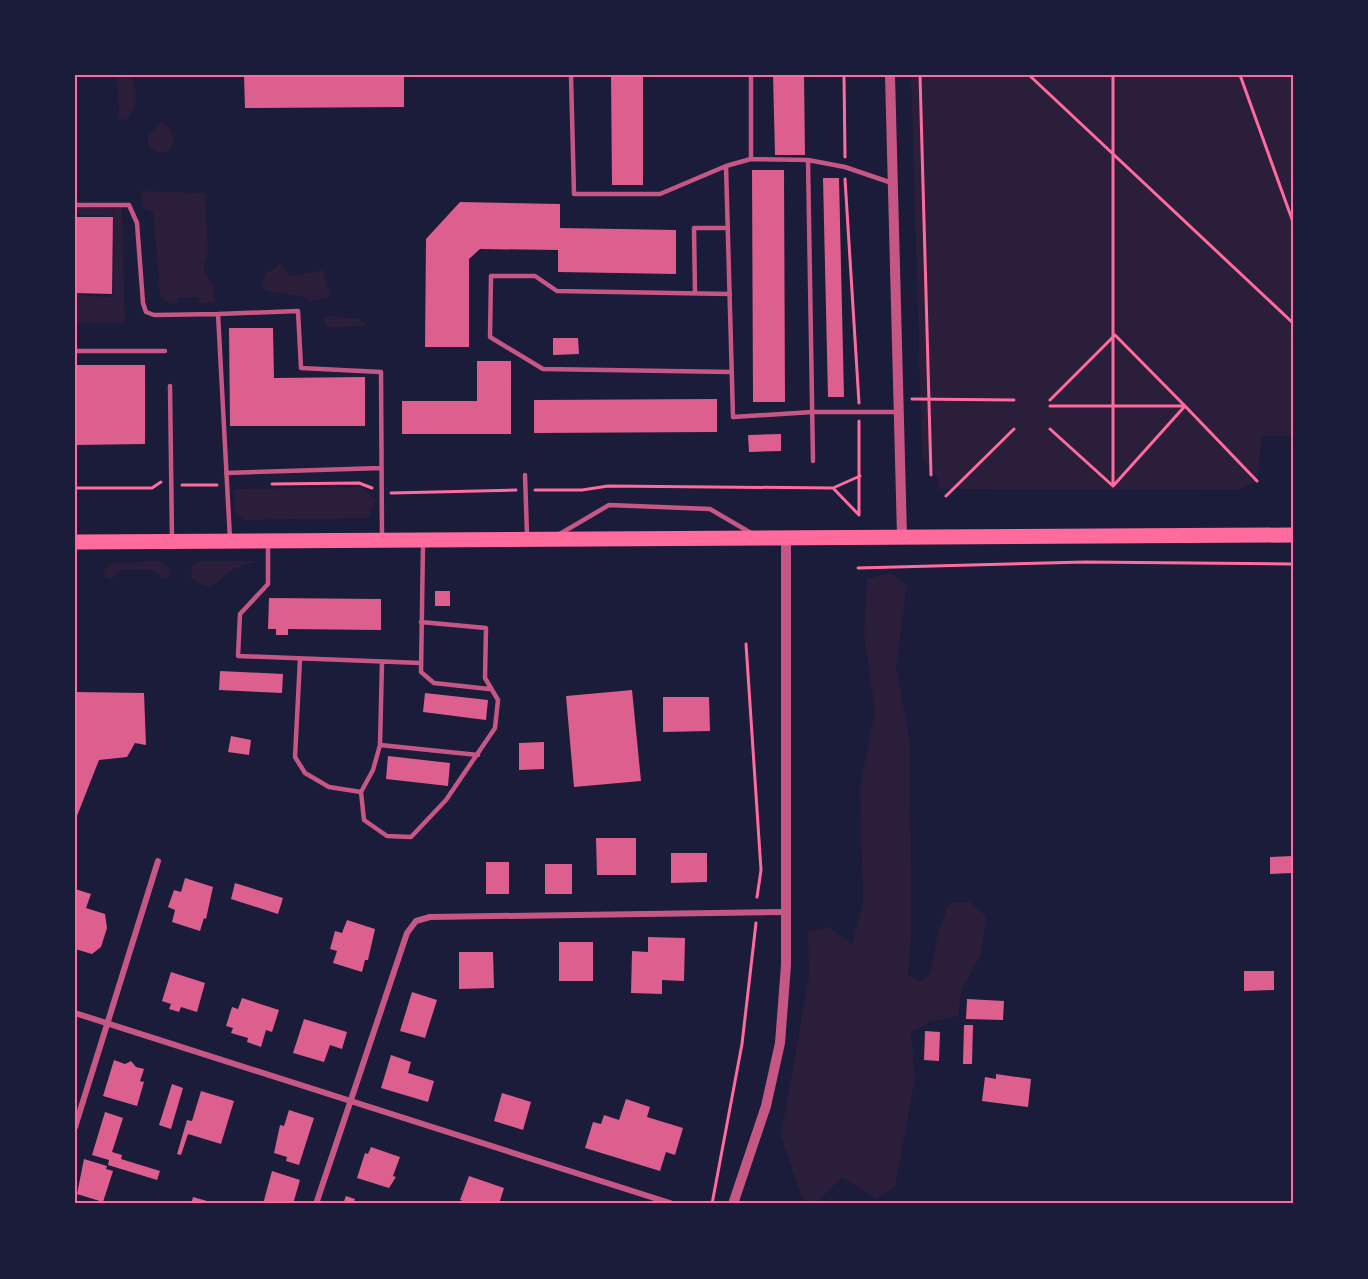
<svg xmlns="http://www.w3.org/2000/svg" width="1368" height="1279" font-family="Ubuntu,sans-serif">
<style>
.green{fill:#2a1e3b}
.building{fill:#dd5f8e}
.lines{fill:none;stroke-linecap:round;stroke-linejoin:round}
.path{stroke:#ff6b9d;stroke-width:3}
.service{stroke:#c65784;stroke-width:4.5}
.minor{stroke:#c65784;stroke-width:6}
.tertiary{stroke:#c65784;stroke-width:10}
.primary{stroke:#ff6b9d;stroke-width:15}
.neatline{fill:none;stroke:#ff6b9d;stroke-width:2}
</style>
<rect width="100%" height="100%" fill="#1b1b3a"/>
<path class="green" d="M117,75H130C138,93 139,105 126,121L119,118Z
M911,75H1293V436H1262L1257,481L1238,490L939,489L938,478L922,457Z
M162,121L171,130L174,141L170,151C160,154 154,153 148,145V135Z
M141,191L205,193L208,253L204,263L205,274L212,283L215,302L199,303V297L177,298V302L171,305L160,296L153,212L144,209Z
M75,207L113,208V216L75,214Z
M122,207L125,323H75V295L113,297L114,208Z
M280,262L290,276L323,270L330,297L310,301C292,289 279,298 262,288L265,273L275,269Z
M331,316L358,319L366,323V326L327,327L322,319Z
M361,487L376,500L368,518L244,520L235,514L234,489Z
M160,561L170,569L168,578L163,579L153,570H121L111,579L105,578L104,570L111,563Z
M200,561H257C250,564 241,565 234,569C214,581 215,596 191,578L192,565Z
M891,573L907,585L896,667L910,742L911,934L908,976L921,981L930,974L939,930L949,903L970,902L986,916L981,955L962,988L958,1016L929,1023L911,1032L915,1078L895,1187L877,1199L842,1177L815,1204H810L802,1198L781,1135L809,977L808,931L828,927L852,944L863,903L860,789L875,710L864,634L867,579Z"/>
<path class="building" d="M244,75H404V107L245,108Z
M611,75H643V185H612Z
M773,75H804L805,155H775Z
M752,170H784L785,402H753Z
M823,178H839L844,397H828Z
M460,202L560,204V228L676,230V274L558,272V250L480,249L469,259V347H425L426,239Z
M75,217H113L112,294L75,293Z
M229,328H273L274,378L365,377V426H230Z
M553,338H578L579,354L553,355Z
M477,361H511V434H402V401H477Z
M75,365H145V444L75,445Z
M717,399V432L534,433V400Z
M781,434V451L749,452L748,435Z
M435,591H450V606H435Z
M269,598L381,599V630L288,629V635H276V629H268Z
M220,671L283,674L282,693L219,690Z
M632,690L641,781L574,787L566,696Z
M75,692L144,693L146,745L135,743L127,757L99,760L75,821Z
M425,693L488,700L486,720L423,712Z
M663,697H709L710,731L663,732Z
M231,736L251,740L249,755L228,752Z
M544,742V769L519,770V743Z
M388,756L450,763L448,786L386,779Z
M596,838H636V875H597Z
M671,853H707V882L671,883Z
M1292,856V873L1270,874V857Z
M486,862H509V894H486Z
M545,864H572V894H545Z
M185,878L213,887L206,919L204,918L200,931L172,922L175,910L168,907L174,890L181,892Z
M235,883L283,898L278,914L231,899Z
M75,889L91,894L86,908L105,914L107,928L101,947L92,954L75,949Z
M347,920L375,929L368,960H365L362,972L333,963L337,951L330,949L335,931L342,933Z
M648,937L685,938L684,981L662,980V994L631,993L632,951L648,952Z
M559,942H593V981H559Z
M459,952H493L494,988L459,989Z
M1244,971H1274V990L1244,991Z
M171,972L205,983L197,1012L181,1007L179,1012L169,1009L171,1004L162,1001Z
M412,992L437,1000L425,1038L400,1031Z
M242,998L279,1010L272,1032L266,1030L261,1047L247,1042L248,1038L231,1033L233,1028L226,1026L232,1007L238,1009Z
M967,999L1004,1001L1003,1020L966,1019Z
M304,1019L347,1032L342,1049L330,1045L324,1062L293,1053Z
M964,1025H973L972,1064H963Z
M925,1031L940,1032L939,1061L924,1060Z
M391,1055L411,1062L408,1073L434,1081L428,1102L381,1088Z
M114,1060L125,1064L131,1061L136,1067L144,1069L140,1081L144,1082L137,1106L103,1096Z
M996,1074L1031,1079L1028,1107L982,1101L985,1077L996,1079Z
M172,1084L183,1088L171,1129L159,1125Z
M201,1091L234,1101L221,1144L188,1134L181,1155L177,1154L187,1120L192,1121Z
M502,1093L531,1102L523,1130L494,1121Z
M626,1099L650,1107L647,1117L683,1128L675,1155L666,1152L660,1171L585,1148L593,1122L601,1124L604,1115L619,1120Z
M289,1110L314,1118L299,1165L286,1161L287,1157L274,1153L280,1125L284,1126Z
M105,1112L123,1118L112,1152L122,1155L121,1159L160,1171L157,1180L108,1165L109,1160L92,1155Z
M371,1147L400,1157L393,1176L396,1177L389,1188L357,1178L365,1153L368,1154Z
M84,1159L107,1166L106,1169L113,1171L103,1202L77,1194Z
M272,1171L300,1180L293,1204H263Z
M469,1176L504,1188L499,1204H471L460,1200Z
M346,1196L355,1199L353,1204H343Z
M193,1197L214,1203V1204H191Z"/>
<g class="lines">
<path class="path" d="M844,75L845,157
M920,75L931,475
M1029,75L1293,323
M1240,75L1293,222
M845,179L859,403
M912,399L1014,400
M1050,400L1115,335L1185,406L1114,485
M1050,406H1185L1257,481
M1050,429L1113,486
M272,484L359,483L372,488
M182,485H217
M1113,486V75
M75,488H152L161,482
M833,488L859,515
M535,490H582L608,486L833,488L860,476
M391,493L516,490
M946,496L1014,429
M859,515V421
M858,568L1085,562L1293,564
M746,644L761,870L757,897
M712,1204L742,1044L756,923"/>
<path class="service" d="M571,75L574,194H660L726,166L751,159V75
M751,159L808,160L845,167L892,183
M808,160L813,461
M726,166L733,417L812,412H899
M75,205H129L137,223L143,303L146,312L154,315L218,314
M695,293L694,228H728
M730,294L557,291L535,276H491L490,337L543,369L732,372
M75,351H165
M170,386L172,539
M226,473L381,468
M525,475L527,535
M558,535L609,505L710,509L751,533
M230,539L218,314L298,311L301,368L381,372L382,539
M268,544V584L240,614L238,656L421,663
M423,544L421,672L434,683L489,689
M300,659L295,757L305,773L329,787L361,792
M382,662L380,745L478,755
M380,745L373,770L361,792L364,820L387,836L411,837L446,800L495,728L498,700L485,678L486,628L421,622
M832,1204H836"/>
<path class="minor" d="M75,1013L673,1204
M75,1127L158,861
M316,1204L407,933L416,921L430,917L785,912"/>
<path class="tertiary" d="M890,75L902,536
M733,1204L766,1106L780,1043L786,965V537"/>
<path class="primary" d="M75,542L1293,535"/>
</g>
<rect width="1368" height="1279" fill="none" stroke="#1b1b3a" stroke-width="153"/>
<rect x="76" y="76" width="1216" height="1126" class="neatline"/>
</svg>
